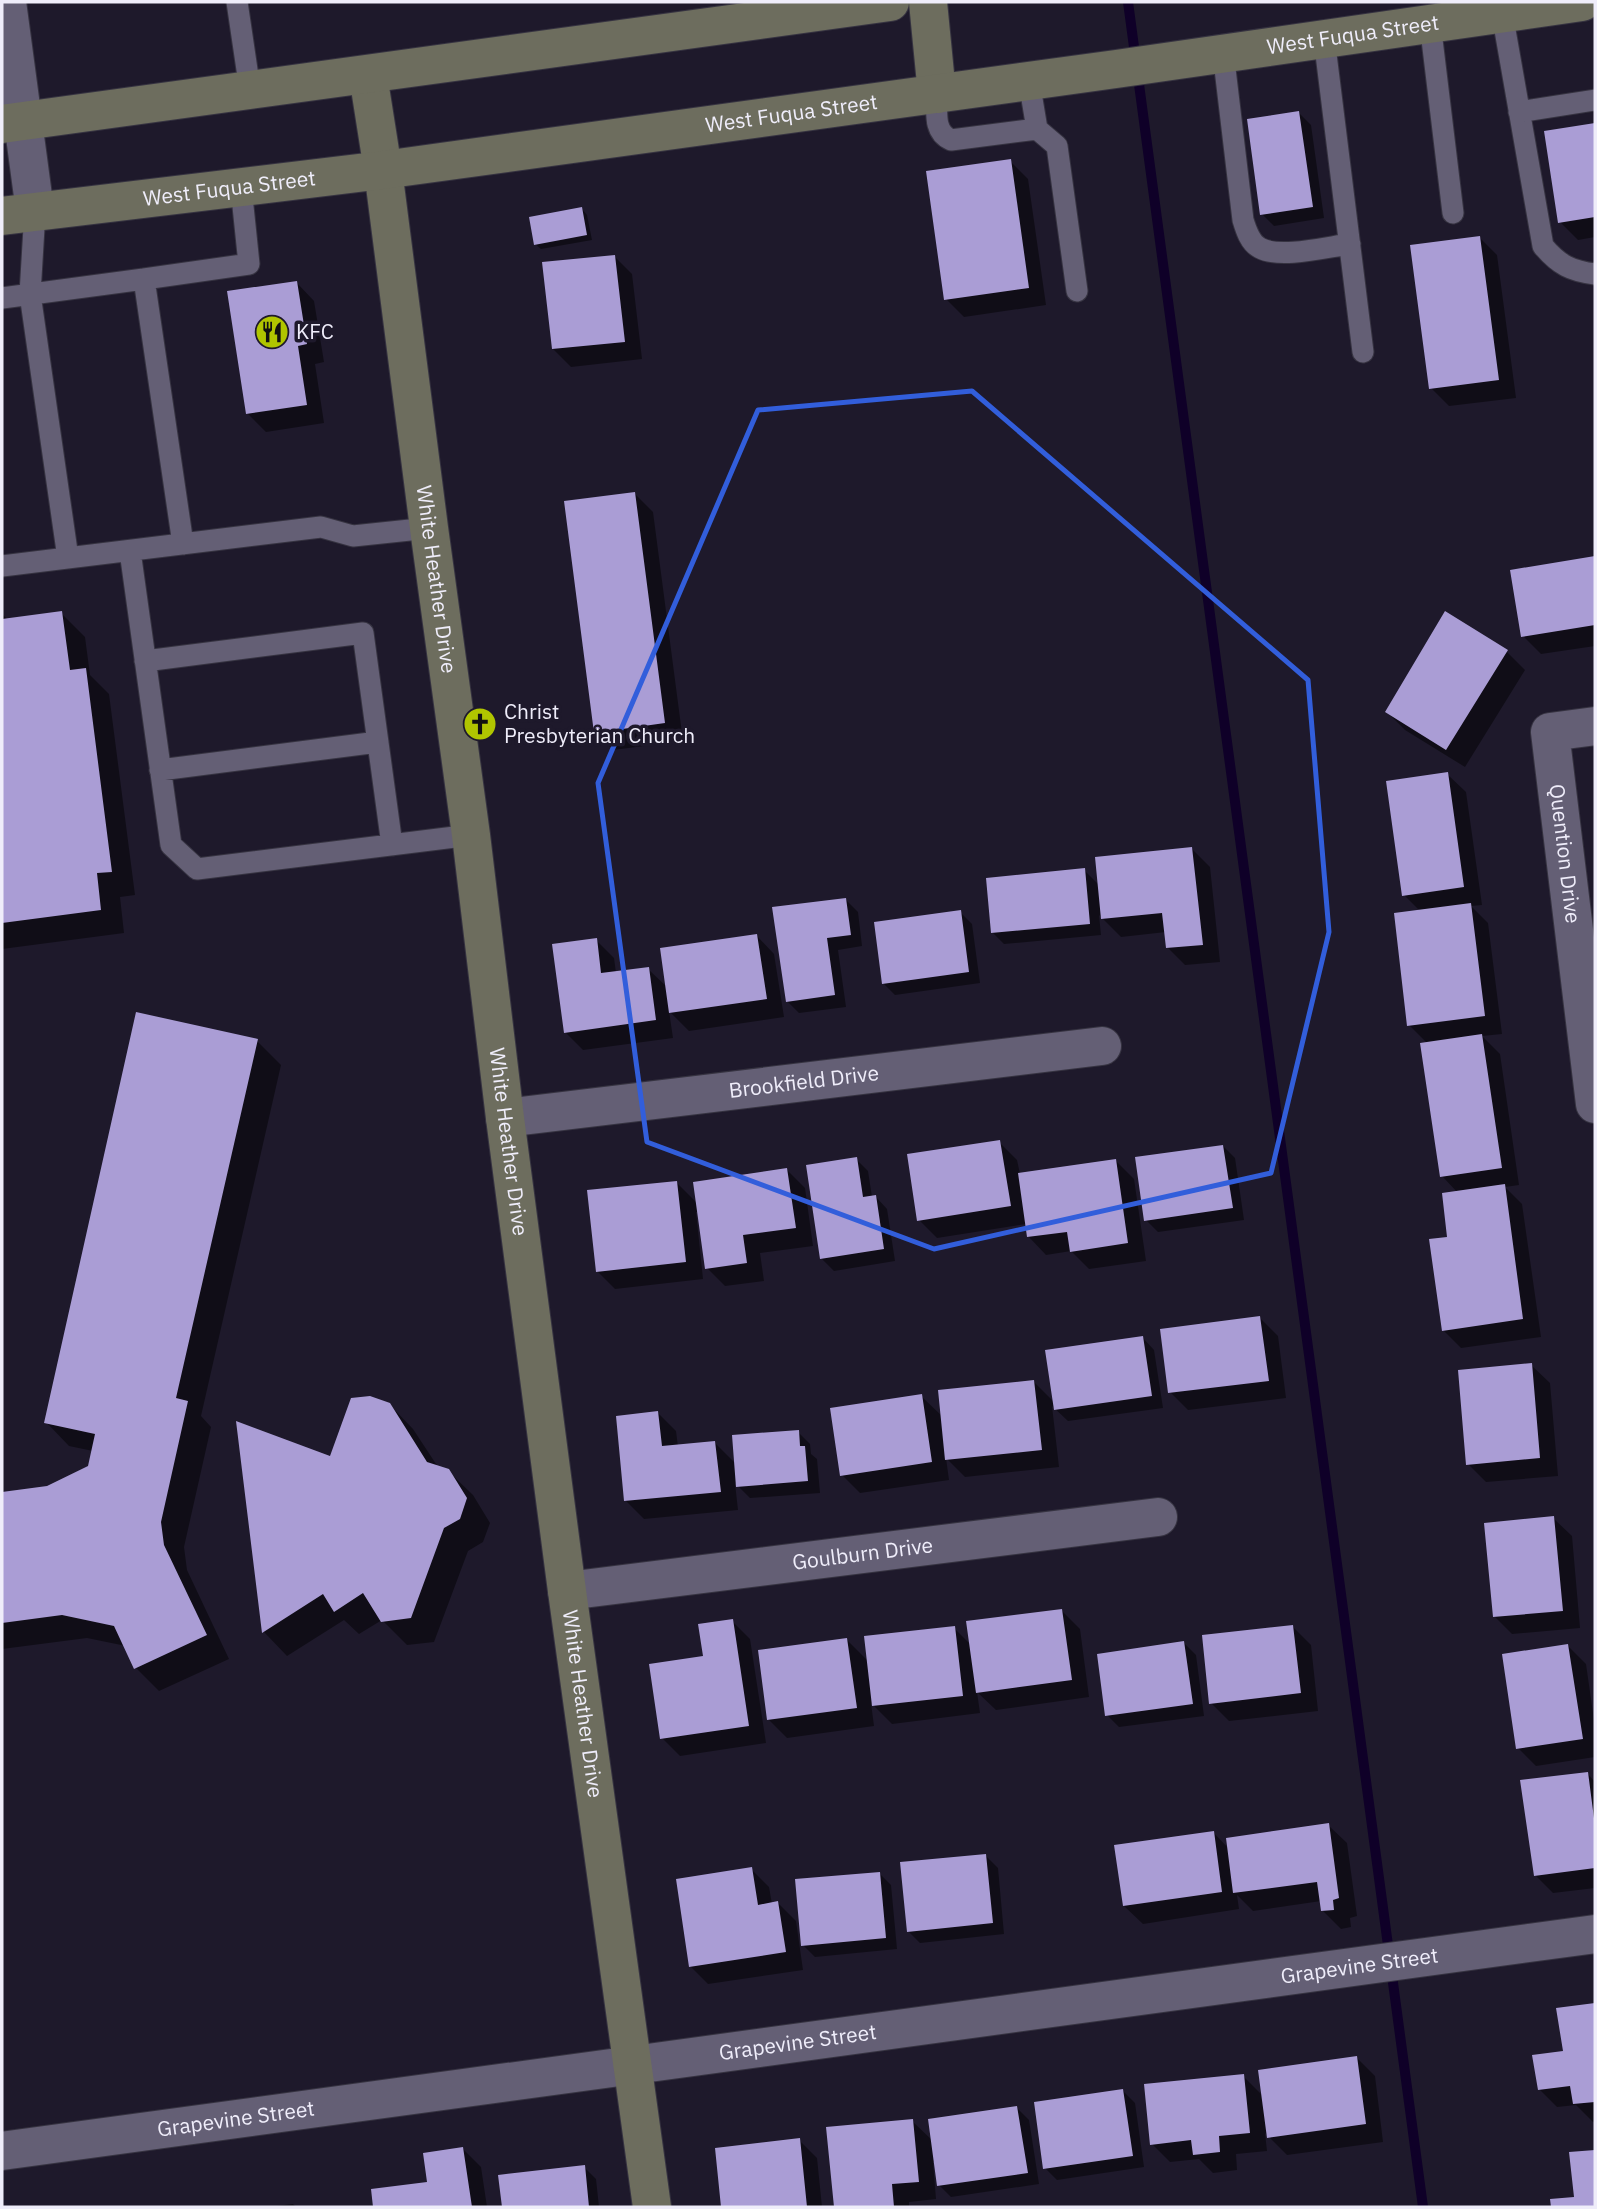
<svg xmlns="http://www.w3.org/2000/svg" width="1597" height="2209" font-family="'IBM Plex Sans',sans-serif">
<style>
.shadow{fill:#0007}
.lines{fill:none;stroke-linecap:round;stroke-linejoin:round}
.stream{stroke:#0f0028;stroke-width:10}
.building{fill:#aa9dd5}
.lane-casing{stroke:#363341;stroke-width:23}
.street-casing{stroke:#363341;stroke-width:40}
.secondary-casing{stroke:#363341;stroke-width:40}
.lane{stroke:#645f75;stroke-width:21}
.street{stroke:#645f75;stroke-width:38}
.secondary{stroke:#6d6d5e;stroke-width:38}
.marked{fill:none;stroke:#325edb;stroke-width:5;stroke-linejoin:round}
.labels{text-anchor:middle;stroke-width:7;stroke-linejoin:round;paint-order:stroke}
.street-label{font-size:21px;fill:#efedfa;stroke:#1e192b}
.poi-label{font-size:21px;fill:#efedfa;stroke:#1e192b;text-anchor:start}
</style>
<rect width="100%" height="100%" fill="#1e192b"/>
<path class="shadow" d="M1299,113L1311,125L1324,218L1274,226L1262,214Z
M1595,125V237L1578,240L1560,222L1546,133Z
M1010,161L1028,179L1046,305L964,317L946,299Z
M582,209L587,215L592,240L541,249L535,244Z
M1479,237L1497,255L1516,398L1449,406L1431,388Z
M614,256L632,274L642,359L571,367L553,349Z
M296,282L314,301L324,362L315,364L324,423L266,432L248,414Z
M635,494L653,512L683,741L613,750L595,732Z
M1595,558V646L1541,654L1523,636L1512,571Z
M61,613L85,637L90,675L109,694L135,895L120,897L124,933L2,949V614L8,620Z
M1446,614L1507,652L1525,670L1465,767L1405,730L1387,712Z
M1447,774L1466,792L1482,905L1471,906L1488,923L1502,1034L1482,1036L1500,1054L1519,1185L1505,1187L1522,1204L1541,1337L1461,1348L1443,1330L1449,1238L1458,1193L1442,1176L1428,1044L1409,1025L1420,911L1404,895Z
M1192,849L1210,867L1220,962L1185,965L1167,947L1166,932L1121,937L1099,915L1101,935L1004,944L992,932L1084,870L1099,885Z
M846,900L858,912L862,946L838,950L846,1007L799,1013L787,1001Z
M960,912L972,924L980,983L895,995L883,983Z
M756,935L774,954L784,1017L689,1031L669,1011L673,1038L583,1050L565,1032L596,940L614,958L616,973L648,969L668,988Z
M257,1041L281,1065L201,1416L211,1427L184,1547L187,1570L229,1659L159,1691L136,1668L126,1646L87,1638L2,1649V1494L48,1487L89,1468L93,1451L69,1446L46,1422Z
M999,1142L1017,1160L1020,1174L1116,1161L1134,1179L1146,1261L1089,1269L1071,1251L1046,1255L1028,1236L1026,1224L937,1238L919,1220Z
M1223,1146L1235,1158L1244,1220L1158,1232L1146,1220Z
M856,1159L868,1171L872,1197H876L887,1209L895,1261L834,1271L822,1259Z
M787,1170L805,1188L813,1246L760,1253L764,1281L725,1286L707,1268L699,1212H696L703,1279L615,1289L597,1271L676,1182L698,1204Z
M1260,1318L1278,1336L1286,1398L1188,1410L1170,1392Z
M1143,1338L1154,1350L1163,1408L1068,1421L1052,1406L1059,1467L965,1477L946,1458L949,1480L860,1493L842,1475L921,1396L943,1417L1034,1382L1055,1403Z
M1531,1365L1550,1383L1558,1476L1486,1482L1468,1464Z
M389,1404L413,1429L438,1467L448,1471L473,1495L490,1523L483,1542L468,1551L434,1642L407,1645L382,1620L359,1634L344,1620L287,1656L264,1632L238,1424L331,1458Z
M658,1413L676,1431L678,1447L715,1443L736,1464L798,1432L810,1444L811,1454L817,1459L820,1493L750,1498L735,1483L738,1510L644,1519L626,1501Z
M1553,1518L1572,1536L1580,1628L1512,1634L1494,1616Z
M1062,1611L1080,1629L1089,1697L996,1710L977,1692L980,1713L892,1724L871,1703L874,1726L787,1738L769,1720L847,1640L869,1662L954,1628L971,1645Z
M732,1621L750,1639L766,1743L680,1756L662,1738Z
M1293,1627L1311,1645L1318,1711L1229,1721L1211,1703Z
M1184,1643L1196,1655L1204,1716L1119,1727L1107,1715Z
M1568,1646L1586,1664L1595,1727V1757L1536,1766L1518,1748Z
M1587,1773L1595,1782V1888L1553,1893L1535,1875Z
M1328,1825L1347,1843L1357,1916L1350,1918L1351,1927L1341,1929L1323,1911L1321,1901L1253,1911L1237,1895L1239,1909L1143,1924L1124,1906L1213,1832L1229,1849Z
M986,1856L998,1868L1004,1934L920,1943L908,1931Z
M751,1869L769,1887L772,1904L778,1903L796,1921L803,1970L708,1984L690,1966Z
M879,1873L891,1885L897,1949L815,1957L803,1945Z
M1595,2004V2121L1593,2122L1576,2105L1557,2107L1539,2089L1565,2052L1558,2010Z
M1357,2058L1375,2076L1383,2142L1287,2155L1265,2133L1267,2151L1236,2154L1237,2170L1213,2173L1199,2159L1170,2162L1152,2144L1243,2076L1263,2096Z
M1123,2091L1135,2103L1144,2167L1057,2180L1045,2168Z
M1017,2108L1029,2120L1039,2184L951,2197L939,2185L936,2161L933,2162L936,2199L909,2202V2207H836L828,2129L912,2121L933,2141Z
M799,2140L817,2158L822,2207H723L717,2149Z
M463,2149L481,2167L487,2207H375L373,2191L429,2183Z
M584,2167L596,2179L599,2207H504L500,2176Z
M293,2204L296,2207H268Z"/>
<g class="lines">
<path class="stream" d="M1128,2L1423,2207"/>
</g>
<path class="building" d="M1299,111L1313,207L1260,215L1247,119Z
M1595,123V217L1558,223L1544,131Z
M1011,159L1029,288L944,300L926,171Z
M582,207L587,235L534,245L529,217Z
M1480,236L1499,380L1429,389L1410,245Z
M615,255L625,342L552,349L542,262Z
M297,281L307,344L298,346L307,405L246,414L227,291Z
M635,492L665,723L594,733L564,501Z
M1595,556V625L1521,637L1510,570Z
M62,611L70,670L86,668L112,872L97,873L101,910L2,923V619Z
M1445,611L1508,650L1446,750L1385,712Z
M1448,772L1464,887L1402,896L1386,781Z
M1192,847L1203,945L1166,948L1162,913L1101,919L1095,857Z
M1085,868L1090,924L991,933L986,878Z
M846,898L851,935L827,938L835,995L786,1002L772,907Z
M1471,903L1485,1016L1407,1026L1394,913Z
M961,910L969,972L882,984L874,922Z
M757,934L767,999L669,1013L660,948Z
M597,938L601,973L649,967L656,1020L564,1033L552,944Z
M136,1012L258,1039L176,1398L188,1401L161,1522L164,1545L207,1635L134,1669L114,1626L62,1615L2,1623V1492L47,1486L88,1466L95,1434L44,1423Z
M1482,1034L1502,1168L1440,1177L1420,1043Z
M1000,1140L1011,1206L917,1221L907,1154Z
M1223,1145L1233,1208L1144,1221L1135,1157Z
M857,1157L863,1197L876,1195L884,1249L820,1259L806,1165Z
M1116,1159L1128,1243L1070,1252L1067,1232L1027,1237L1018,1173Z
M787,1168L796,1228L743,1235L747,1263L705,1269L693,1182Z
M677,1181L686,1262L596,1272L587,1190Z
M1505,1184L1523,1319L1442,1331L1429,1239L1447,1237L1442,1193Z
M1260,1316L1269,1381L1168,1393L1160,1329Z
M1143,1336L1152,1396L1054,1410L1045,1350Z
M1532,1363L1540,1458L1466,1465L1458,1370Z
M1034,1380L1042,1450L945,1460L938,1390Z
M922,1394L932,1462L840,1476L830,1408Z
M370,1396L390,1403L427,1462L449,1469L467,1498L460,1519L444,1528L411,1618L381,1622L363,1593L334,1612L323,1594L262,1633L236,1421L330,1456L351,1398Z
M658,1411L662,1446L715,1441L721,1492L624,1501L616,1416Z
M799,1430L800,1446H805L808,1481L736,1487L732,1435Z
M1554,1516L1563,1611L1493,1617L1484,1523Z
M1062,1609L1072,1680L976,1693L966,1621Z
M733,1619L749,1726L660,1739L649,1664L703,1656L698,1624Z
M1293,1625L1301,1693L1209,1704L1202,1635Z
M955,1626L963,1696L872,1706L864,1636Z
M847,1638L857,1708L767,1720L758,1650Z
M1184,1641L1193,1704L1105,1716L1097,1654Z
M1568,1644L1583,1739L1516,1749L1502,1654Z
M1588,1772L1595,1826V1868L1534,1876L1520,1780Z
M1329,1823L1339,1898L1333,1900L1334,1910L1321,1911L1317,1882L1233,1893L1226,1838Z
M1214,1831L1222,1892L1123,1906L1114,1845Z
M986,1854L993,1923L907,1932L900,1862Z
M752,1867L758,1905L778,1901L786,1952L689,1967L676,1879Z
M880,1872L886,1938L801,1946L795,1879Z
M1595,2003V2102L1573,2104L1570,2086L1538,2090L1532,2055L1563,2051L1556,2008Z
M1357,2056L1366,2124L1267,2138L1258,2070Z
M1244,2074L1250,2133L1219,2136L1220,2152L1193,2155L1191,2140L1150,2145L1144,2084Z
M1123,2089L1133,2156L1043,2169L1034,2102Z
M1017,2106L1028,2173L937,2186L928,2119Z
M913,2119L919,2182L892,2184L894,2207H834L826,2127Z
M800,2138L807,2207H721L715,2148Z
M463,2147L472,2207H373L371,2189L427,2182L423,2153Z
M1595,2150V2207H1551L1550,2199L1574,2197L1569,2152Z
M585,2165L589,2207H502L498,2175Z"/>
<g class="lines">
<defs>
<path id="lane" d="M237,2L250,90
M1502,13L1543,246C1559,265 1571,271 1595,274
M1430,23L1453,213
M1324,38L1363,352
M1223,52L1243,220C1246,230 1250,243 1260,248C1280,259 1327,247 1350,244
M1029,81L1037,129L1057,146L1077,291
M937,94C937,112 933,132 951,140L1037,129
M1519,112L1595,100
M35,211L30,294L68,558
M144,279L249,264L241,187
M2,298L144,279L183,544
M130,551L171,845L197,869L471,835
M2,566L321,527L353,536L429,528
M145,661L363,633L392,845
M160,770L378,742"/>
<g id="street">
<path d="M7,2L35,211"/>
<path id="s1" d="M1595,726L1550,732L1595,1104"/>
<path id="s2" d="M505,1118L1102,1046"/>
<path id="s3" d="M567,1591L1158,1517"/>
<path id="s4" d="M2,2151L1595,1934"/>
</g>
<g id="secondary">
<path d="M928,2L937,94"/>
<path id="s5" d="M368,75L383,170L429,528L471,835L505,1118L567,1591L652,2207"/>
<path d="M2,124L890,2"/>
<path id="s6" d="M2,216L383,170L1116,69L1582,2"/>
</g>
</defs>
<use href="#lane" class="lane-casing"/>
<use href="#street" class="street-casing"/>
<use href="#secondary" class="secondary-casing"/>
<use href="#lane" class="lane"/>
<use href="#street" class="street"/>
<use href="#secondary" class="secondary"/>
</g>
<path class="marked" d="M972,391L1308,680L1329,932L1271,1173L934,1249L647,1142L598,783L758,410Z"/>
<defs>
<symbol id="restaurant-disc" viewBox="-11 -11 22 22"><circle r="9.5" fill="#b0c500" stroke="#1e192b"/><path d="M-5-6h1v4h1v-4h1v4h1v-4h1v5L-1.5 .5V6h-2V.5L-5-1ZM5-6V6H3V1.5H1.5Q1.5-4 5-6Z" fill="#111"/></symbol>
<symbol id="church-disc" viewBox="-11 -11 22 22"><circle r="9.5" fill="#b0c500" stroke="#1e192b"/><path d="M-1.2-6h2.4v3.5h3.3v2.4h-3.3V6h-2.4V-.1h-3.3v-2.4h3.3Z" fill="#111"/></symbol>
</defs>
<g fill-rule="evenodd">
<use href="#restaurant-disc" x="253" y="313" width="38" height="38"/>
<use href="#church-disc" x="461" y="705" width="38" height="38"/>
</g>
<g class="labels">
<g class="street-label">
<text dy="7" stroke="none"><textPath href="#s6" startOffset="1363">West Fuqua Street</textPath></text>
<text dy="7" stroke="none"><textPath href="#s6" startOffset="796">West Fuqua Street</textPath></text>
<text dy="7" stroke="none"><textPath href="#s6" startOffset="229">West Fuqua Street</textPath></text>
<text dy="7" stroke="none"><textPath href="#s5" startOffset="509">White Heather Drive</textPath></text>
<text dy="7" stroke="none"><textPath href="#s1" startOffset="168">Quention Drive</textPath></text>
<text dy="7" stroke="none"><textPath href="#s2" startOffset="301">Brookfield Drive</textPath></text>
<text dy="7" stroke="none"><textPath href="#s5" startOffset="1076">White Heather Drive</textPath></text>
<text dy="7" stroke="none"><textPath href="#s3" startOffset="298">Goulburn Drive</textPath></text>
<text dy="7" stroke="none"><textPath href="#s5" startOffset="1643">White Heather Drive</textPath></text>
<text dy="7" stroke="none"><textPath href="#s4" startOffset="1370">Grapevine Street</textPath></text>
<text dy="7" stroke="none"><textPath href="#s4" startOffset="803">Grapevine Street</textPath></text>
<text dy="7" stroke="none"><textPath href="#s4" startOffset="236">Grapevine Street</textPath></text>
</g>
<g class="poi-label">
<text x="296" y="339">KFC</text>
<text x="504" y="719">Christ<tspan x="504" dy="24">Presbyterian Church</tspan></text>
</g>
</g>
<rect width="1597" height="2209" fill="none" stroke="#efedfa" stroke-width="7"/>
</svg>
